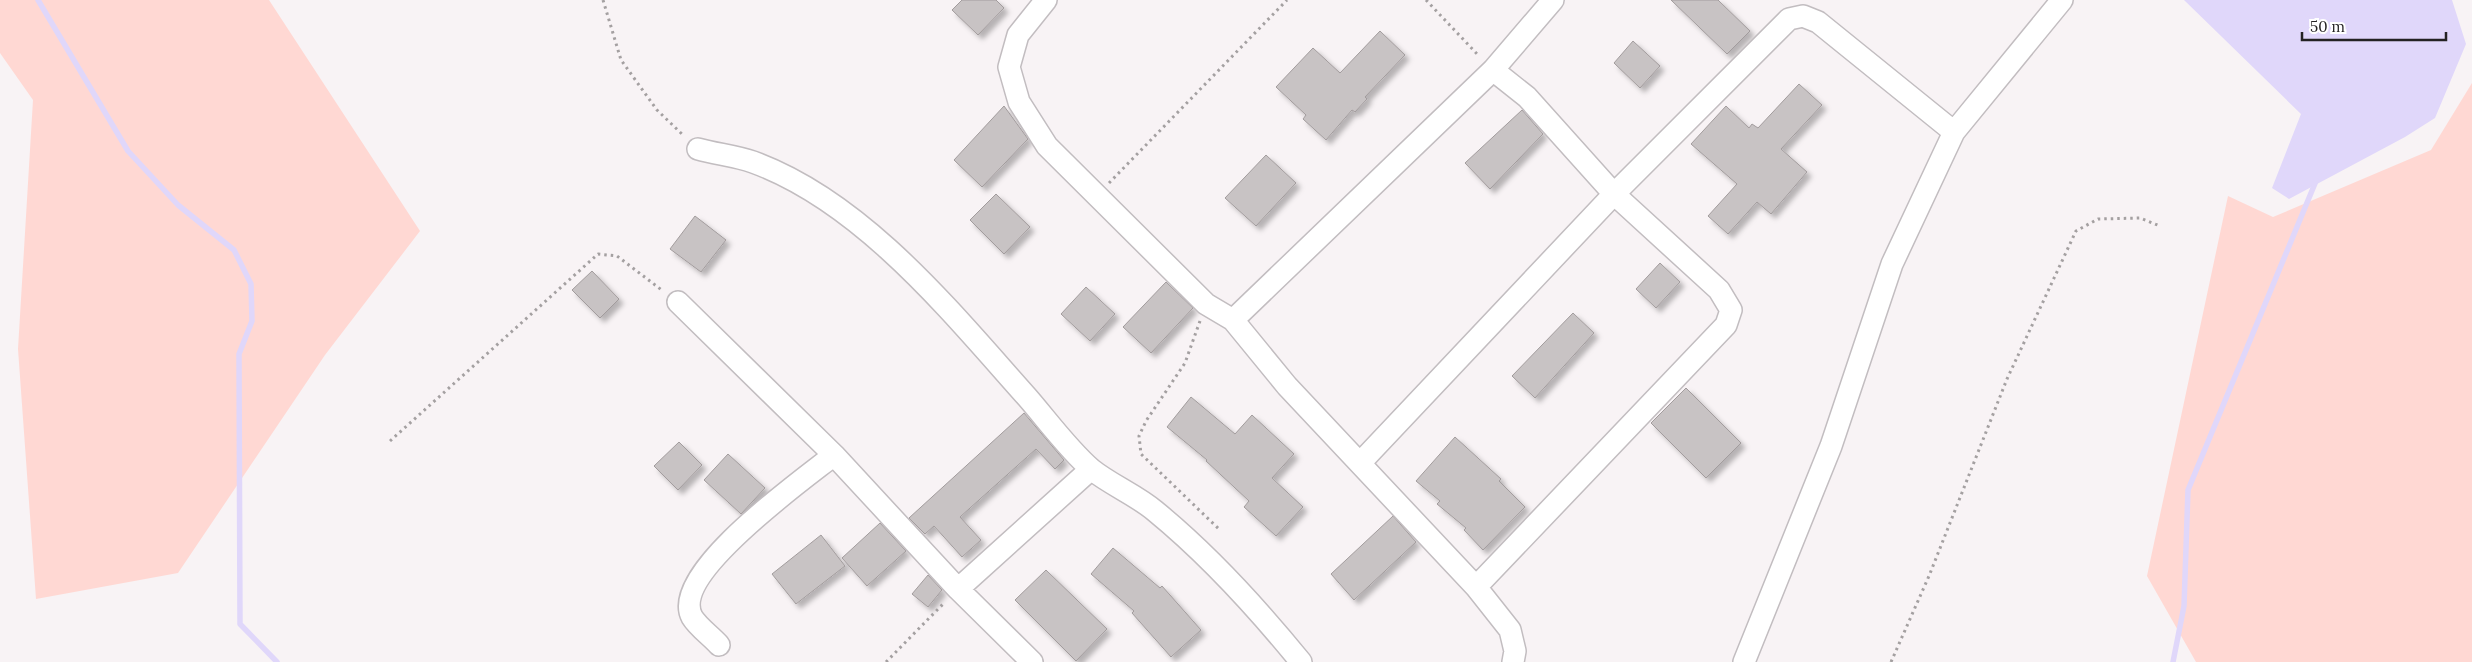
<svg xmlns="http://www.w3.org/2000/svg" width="2472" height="662" font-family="Lora,serif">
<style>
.green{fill:#ffd8d3}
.water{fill:#e0d7fa}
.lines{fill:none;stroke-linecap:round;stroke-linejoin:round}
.stream{stroke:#e0d7fa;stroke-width:5.5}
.building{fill:#c8c3c4;stroke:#a29c9d;filter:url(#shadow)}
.minor-casing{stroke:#c2bdc0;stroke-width:24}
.path{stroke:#a4a0a1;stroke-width:3;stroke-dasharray:2.5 4;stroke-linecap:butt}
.minor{stroke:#fff;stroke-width:21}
</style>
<defs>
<filter id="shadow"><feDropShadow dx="4.5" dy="4.5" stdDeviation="2.5" flood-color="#0004"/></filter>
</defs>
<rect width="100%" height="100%" fill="#f8f3f5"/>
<path class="green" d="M0,0H269L420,231L325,355L178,573L36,599L18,349L33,100L0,53Z
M2472,83V662H2196L2147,576L2228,196L2273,217L2431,150Z"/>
<path class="water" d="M2184,0H2452L2466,44L2435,118L2405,137L2289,199L2272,188L2301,114Z"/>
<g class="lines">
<path class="stream" d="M38,0L128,151L178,205L234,250L251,284L252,321L239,354L240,624L277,662
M2173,662L2184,606L2188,490L2316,181"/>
</g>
<path class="building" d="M962,0H996L1004,8L978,35L952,10Z
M1671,0H1718L1750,31L1727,54Z
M1380,31L1405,55L1365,97L1367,99L1355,112L1352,110L1326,140L1303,119L1306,115L1276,87L1313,48L1340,73Z
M1633,41L1660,66L1640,88L1614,63Z
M1799,84L1822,105L1781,149L1807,172L1771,214L1757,202L1728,234L1708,216L1737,184L1691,144L1726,106L1749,128L1752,124L1758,128Z
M1004,106L1028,139L982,187L954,160Z
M1522,110L1543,134L1490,189L1465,163Z
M1266,155L1296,183L1256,226L1225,198Z
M996,194L1030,227L1004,254L970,220Z
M695,216L726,240L701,272L670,249Z
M1660,263L1680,282L1656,308L1636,289Z
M592,271L619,299L600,318L572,290Z
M1166,282L1193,308L1151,353L1123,327Z
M1086,287L1115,314L1090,341L1061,314Z
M1573,313L1594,333L1535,398L1512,376Z
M1686,388L1741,443L1706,478L1651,423Z
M1191,397L1235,434L1252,415L1294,454L1272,478L1303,507L1276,536L1244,507L1249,501L1206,461L1207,460L1167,427Z
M1024,413L1064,460L1055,469L1036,449L960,517L981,540L962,557L934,526L925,534L909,518Z
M1455,437L1501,479L1499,481L1525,507L1483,550L1464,530L1466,528L1437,504L1440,501L1416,481Z
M679,442L702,465L678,490L654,466Z
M728,454L765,488L741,514L704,480Z
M1393,516L1416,542L1354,600L1331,574Z
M880,523L906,551L867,586L842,558Z
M821,535L845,566L796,604L772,574Z
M1113,548L1160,588L1162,586L1201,630L1171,657L1132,613L1134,611L1091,574Z
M1046,570L1107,629L1076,661L1015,600Z
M928,575L942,590L928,607L912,594Z"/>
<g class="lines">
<defs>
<path id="minor" d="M1046,0L1018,35L1009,67L1019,102L1047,146L1206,304L1233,320L1287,386L1476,587L1510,630L1515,651L1513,662
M698,149C716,154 736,156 753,162C863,202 951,312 1027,397C1047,420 1068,449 1091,469C1111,485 1136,495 1155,511C1210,556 1257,608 1301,662
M678,302L834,455L958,589L1032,662
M1233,320L1493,70L1553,0
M1361,462L1614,194L1527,97L1493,70
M1476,587L1726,325L1731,310L1719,290L1614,194L1789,19L1803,16L1818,22L1954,132
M958,589L1091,469
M719,645C711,636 698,627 692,617C669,574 804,479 834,455
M1744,662L1831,446L1892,264L1954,132L2062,0"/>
</defs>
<use href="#minor" class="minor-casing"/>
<path class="path" d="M603,0L621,60L657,110L684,136
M1426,0L1479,56
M1109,183L1287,0
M1200,321L1185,363L1146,421L1139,436L1141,454L1220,530
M390,441L598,254L617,256L663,291
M886,662L945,602
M1891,662L1929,576L2007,379L2076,231L2098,219L2140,218L2160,226"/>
<use href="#minor" class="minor"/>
</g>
<path d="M2302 32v8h144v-8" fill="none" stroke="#242223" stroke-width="2.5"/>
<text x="2310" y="32" font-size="15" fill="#242223" stroke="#ffffff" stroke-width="4" paint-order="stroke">50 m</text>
</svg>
